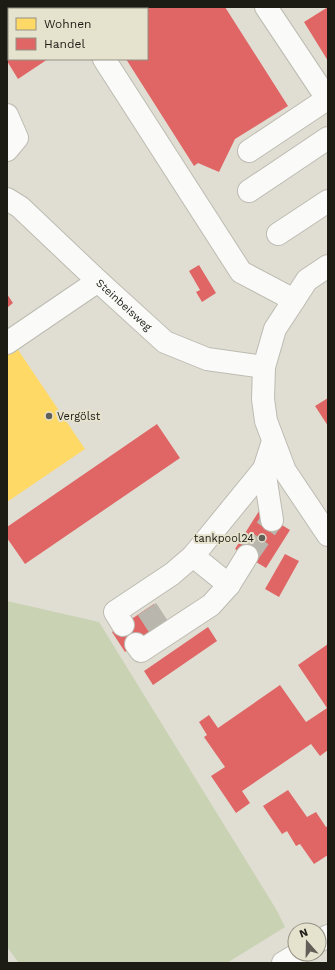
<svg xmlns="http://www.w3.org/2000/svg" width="335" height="970" font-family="'Work Sans',sans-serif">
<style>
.green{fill:#c9d2b3}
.homes{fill:#ffd966}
.shops{fill:#e06666}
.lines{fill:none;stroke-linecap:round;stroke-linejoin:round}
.minor-tunnel{stroke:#b9b7ad;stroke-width:22;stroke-dasharray:22 11;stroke-linecap:butt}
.minor-casing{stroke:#bdbbb2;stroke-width:24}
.minor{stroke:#fafaf8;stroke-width:22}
.poi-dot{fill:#615f57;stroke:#e5e2ce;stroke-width:1.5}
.labels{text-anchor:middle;stroke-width:4;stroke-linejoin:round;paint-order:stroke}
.street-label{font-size:11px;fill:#1c1b14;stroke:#e5e2ce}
.poi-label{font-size:11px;fill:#1c1b14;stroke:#e5e2ce;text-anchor:start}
</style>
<rect width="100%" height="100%" fill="#e0ded3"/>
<path class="green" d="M7,601L99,622L276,909L285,927L227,963H19L7,947Z"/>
<path class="homes" d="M14,344L85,449L7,502V349Z"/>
<path class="shops" d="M7,7H40L42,9H9V59H48L18,79L7,61Z
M92,7H225L288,106L235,139L219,172L198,163L194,166L126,59H147V9H94Z
M328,7V61L304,22Z
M199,265L216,293L202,302L196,292L200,290L189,271Z
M7,294L13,303L7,308Z
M328,398V426L315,406Z
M157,424L180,458L25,564L7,538V527Z
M259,511L290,530L266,568L235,549Z
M285,554L299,561L279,597L265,589Z
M154,604L167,624L125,652L112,632Z
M208,627L217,641L153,685L144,671Z
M328,644V750L320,756L311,744L242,791L250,803L236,813L211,776L225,767L204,737L207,735L199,722L209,715L218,728L280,685L306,722L327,708L298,665Z
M288,790L307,817L316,812L326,827L328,826V855L314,864L300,844L296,846L287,831L282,834L263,806Z"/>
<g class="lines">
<path class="minor-tunnel" d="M247,556L272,520
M147,609L160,629"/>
<defs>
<g id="minor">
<path d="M71,7L73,9"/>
<path d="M266,7L328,100"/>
<path d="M104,59L241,272L294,300"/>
<path d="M7,115L17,138L7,150"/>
<path d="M249,151L327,99"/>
<path d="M249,191L328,138"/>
<path id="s1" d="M7,199L20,207L98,281L165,342L207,359L264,367"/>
<path d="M278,234L328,201"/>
<path d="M328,266L307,280L275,329L264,367L263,399L266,421L285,471L328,535"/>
<path d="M7,343L98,281"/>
<path d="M264,469L272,520"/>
<path d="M229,585L247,556"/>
<path d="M123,625L115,612L172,574L193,556L264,469L273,441"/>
<path d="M136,644L141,651L211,605L229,585L193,556"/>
<path d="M319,941L328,936"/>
<path d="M283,963L298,954"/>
</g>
</defs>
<use href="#minor" class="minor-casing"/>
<use href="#minor" class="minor"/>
</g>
<g class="poi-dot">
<circle cx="49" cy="416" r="4"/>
<circle cx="262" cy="538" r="4"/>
</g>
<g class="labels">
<g class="street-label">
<text dy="4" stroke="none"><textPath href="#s1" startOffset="158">Steinbeisweg</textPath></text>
</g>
<g class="poi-label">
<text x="57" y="420">Vergölst</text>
<text x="254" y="542" text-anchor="end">tankpool24</text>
</g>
</g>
<rect width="335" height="970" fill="none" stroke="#1c1b14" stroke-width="16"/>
<rect x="8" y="8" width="140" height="52" fill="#e5e2ce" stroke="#959284"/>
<rect x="16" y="18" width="20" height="12" fill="#ffd966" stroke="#959284"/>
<text x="44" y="28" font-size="12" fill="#1c1b14">Wohnen</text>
<rect x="16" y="38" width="20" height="12" fill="#e06666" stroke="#959284"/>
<text x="44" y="48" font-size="12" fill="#1c1b14">Handel</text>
<g transform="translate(307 942) rotate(340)"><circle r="19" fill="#e5e2ce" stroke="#959284"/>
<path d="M0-3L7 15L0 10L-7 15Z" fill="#615f57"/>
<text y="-6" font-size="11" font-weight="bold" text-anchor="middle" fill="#1c1b14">N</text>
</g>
</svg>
